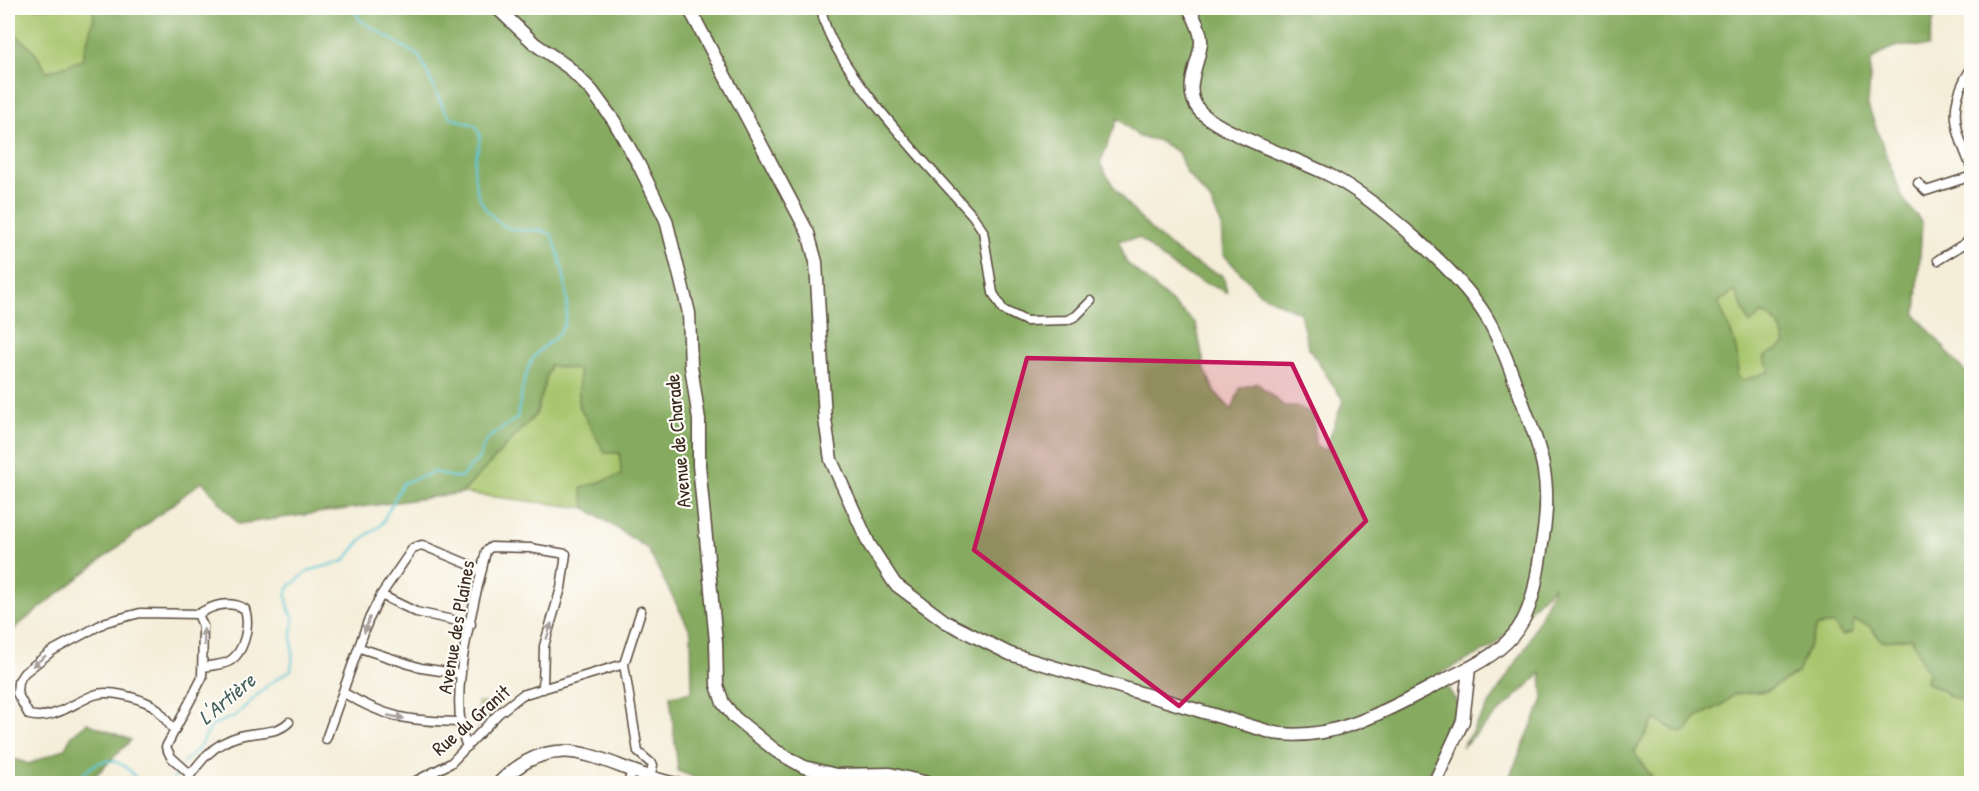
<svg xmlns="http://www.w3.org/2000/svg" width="1979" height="791" font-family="'Patrick Hand',sans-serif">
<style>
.green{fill:#a9c66e;stroke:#727846;stroke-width:1.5}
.forest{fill:#86ab61;stroke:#606a40;stroke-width:1.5;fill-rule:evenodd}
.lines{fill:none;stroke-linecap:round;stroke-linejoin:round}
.stream{stroke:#5ec8d8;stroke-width:2}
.street-casing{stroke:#57473a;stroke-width:11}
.secondary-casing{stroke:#57473a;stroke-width:15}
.street{stroke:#fff;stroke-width:8}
.secondary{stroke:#fff;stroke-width:12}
.oneway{fill:#a79f9a}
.marked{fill:#c2185b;fill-opacity:0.2;stroke:#c2185b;stroke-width:4.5;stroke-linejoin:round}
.labels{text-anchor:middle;stroke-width:4.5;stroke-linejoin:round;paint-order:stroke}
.street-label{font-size:20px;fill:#3b2a1e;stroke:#fdfcf7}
.water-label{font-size:21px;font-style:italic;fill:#47615f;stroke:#fdfcf7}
</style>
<rect width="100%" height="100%" fill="#fdfcf7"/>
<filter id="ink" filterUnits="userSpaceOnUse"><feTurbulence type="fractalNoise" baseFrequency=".0167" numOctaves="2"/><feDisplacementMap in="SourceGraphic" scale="12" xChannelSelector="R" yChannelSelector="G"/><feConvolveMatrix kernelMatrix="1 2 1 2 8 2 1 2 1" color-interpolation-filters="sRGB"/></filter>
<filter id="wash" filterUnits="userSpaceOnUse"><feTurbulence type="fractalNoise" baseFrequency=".008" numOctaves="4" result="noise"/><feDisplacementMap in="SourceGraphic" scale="24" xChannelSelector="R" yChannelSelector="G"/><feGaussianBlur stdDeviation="1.35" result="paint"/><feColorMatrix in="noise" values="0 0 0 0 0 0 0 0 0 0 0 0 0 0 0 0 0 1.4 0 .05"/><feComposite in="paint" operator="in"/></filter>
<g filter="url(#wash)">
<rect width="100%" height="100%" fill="#f4edd8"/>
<path class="green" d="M8,8H92L94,17L82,61L46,72L33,50L9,29Z
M1735,291L1750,323L1762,313C1777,320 1782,329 1786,344L1771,371L1741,381L1737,376C1741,346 1728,329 1718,301Z
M550,365L579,370V406L620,453L621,475L582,488L586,508L462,493L536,414Z
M1854,620L1868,625L1882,641L1912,638C1920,650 1918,661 1928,672L1926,682L1947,693V696L1971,700V783H1644L1652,777L1634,753L1655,719L1680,733L1687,731L1695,718L1722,705L1734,694L1767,691L1798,673L1817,626L1834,624L1842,635L1852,633Z
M478,702L499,705L477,727Z"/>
<path class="forest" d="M92,8H1936L1928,47C1901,45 1893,43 1871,61L1868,106L1902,197L1922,223L1916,315L1964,371L1971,374V700L1963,704L1962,700L1946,695L1947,693L1926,682L1928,672C1918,661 1920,650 1911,638L1882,641L1868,625L1854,620L1852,633L1842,635L1834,624L1817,626L1798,673L1766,691L1734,694L1722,705L1695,718L1687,731L1680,733L1655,719L1634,752L1652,778L1644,783H1507L1543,699L1541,673L1462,747L1526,647L1554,586L1491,648L1439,674L1458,704L1453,733L1423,783H708L678,771L670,696L692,692L691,632L647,548L586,508L581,488L621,475L620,453H605L579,406V370L550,365L536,414L462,493L238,524L202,481L16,627L8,641V20L9,29L33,50L47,72L82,60L94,17ZM1118,118L1139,137L1157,140L1178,152L1186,172L1210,200L1221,224L1223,254L1260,294L1300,313L1308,347L1343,400L1325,451L1315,445L1314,414L1296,406H1284L1257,383L1240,388L1232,410L1215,392L1205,370L1196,324L1126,262L1119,240L1140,238C1170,268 1188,277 1227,292L1223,276C1211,270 1199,266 1188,259C1156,240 1116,196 1100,163ZM1735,291L1750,324L1762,313C1777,319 1782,329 1786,344L1764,357L1770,371L1742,381L1737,376C1741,347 1728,328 1718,302Z
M87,723L131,740L88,783H8V757L29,764L64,749L72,735Z"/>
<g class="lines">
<path class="stream" d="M183,763L197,750L213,725L235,716L269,684L291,670C295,653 289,636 294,618L290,612L286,595L289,587L308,571L344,561L362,539L381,525L403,483L435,472L452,477H461L479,458L486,440L517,418C521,398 523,377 532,360C539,347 554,342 561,330C575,308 561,258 552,235C539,227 530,231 516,230C501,228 484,210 479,197C475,187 473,170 475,160C478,145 484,139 475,125L451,118L444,109L420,57L360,20L353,8
M76,784C88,764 110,751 129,770C134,775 136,780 143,784
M171,784L180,767"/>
</g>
</g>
<g filter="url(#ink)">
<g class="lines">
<defs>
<path id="street" d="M822,8C822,57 938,176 973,216L983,231L993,293L1003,310L1026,321L1067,320L1076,316L1091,301
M1972,67C1946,106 1955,129 1972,169
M1918,183L1926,191L1972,176
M1938,260L1972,239
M381,595L416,612L471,624
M641,611L624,664L638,752L653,765L650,777
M198,614C214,605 229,600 245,609C250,625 245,653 228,662C221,665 211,665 204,667
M360,648L421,668L461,674
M344,693C388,719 410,721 460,722
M173,729C167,722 160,710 152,705C138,698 109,689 94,695C73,703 53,721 29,715L17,693L18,682L24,673L52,651L106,622L140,613L198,614L203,626L202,678L166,747L171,757L190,774
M326,739L368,621L381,595L413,548L422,545L482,570
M467,747C445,697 475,604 486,551L491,547L530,548L566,554L561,588L544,646L543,689
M184,784C199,762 213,743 240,736C256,731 276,735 289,722
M410,784L451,763L499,713L522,695L624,664
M628,784L632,770"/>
<path id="secondary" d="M497,8L535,44L568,67L592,91L614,121L639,165L666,220L689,313L691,366L699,420V465L716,642L717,685L723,703L735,718L776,751L804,767L836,775L890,774L932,784
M689,8L808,233L816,262L825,419L831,460L869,544L895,584L946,622L1010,654L1274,733C1340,744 1401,701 1459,673C1530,639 1532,610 1543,537C1552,480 1542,454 1522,401C1511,372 1501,340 1484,313C1456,270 1378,201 1333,177C1302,160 1218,133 1199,110C1182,90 1199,64 1201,43C1202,31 1194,18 1189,8
M498,784C563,717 609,773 678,784
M1434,784L1463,721L1469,669"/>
</defs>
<use href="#street" class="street-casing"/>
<use href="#secondary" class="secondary-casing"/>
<use href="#street" class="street"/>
<use href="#secondary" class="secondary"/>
</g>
<defs><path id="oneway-solid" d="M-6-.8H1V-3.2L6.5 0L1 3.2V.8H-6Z" transform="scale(1.5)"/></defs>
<g class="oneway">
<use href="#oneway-solid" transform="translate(367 625) rotate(109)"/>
<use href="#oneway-solid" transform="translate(549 631) rotate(-73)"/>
<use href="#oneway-solid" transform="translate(204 637) rotate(-92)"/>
<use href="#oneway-solid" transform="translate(39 661) rotate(142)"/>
<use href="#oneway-solid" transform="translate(396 717) rotate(11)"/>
</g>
</g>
<path class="marked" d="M1027,358L1292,364L1366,521L1179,706L974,550Z"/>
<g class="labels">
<g class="street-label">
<text transform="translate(678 441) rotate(-95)" y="7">Avenue de Charade</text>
<text transform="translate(456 627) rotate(-80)" y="7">Avenue des Plaines</text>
<text transform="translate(471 720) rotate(-41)" y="7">Rue du Granit</text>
</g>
<g class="water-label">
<text transform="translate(227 699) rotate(-40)" y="7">L'Artière</text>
</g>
</g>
<rect width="1979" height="791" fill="none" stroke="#fdfcf7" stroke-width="30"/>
</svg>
